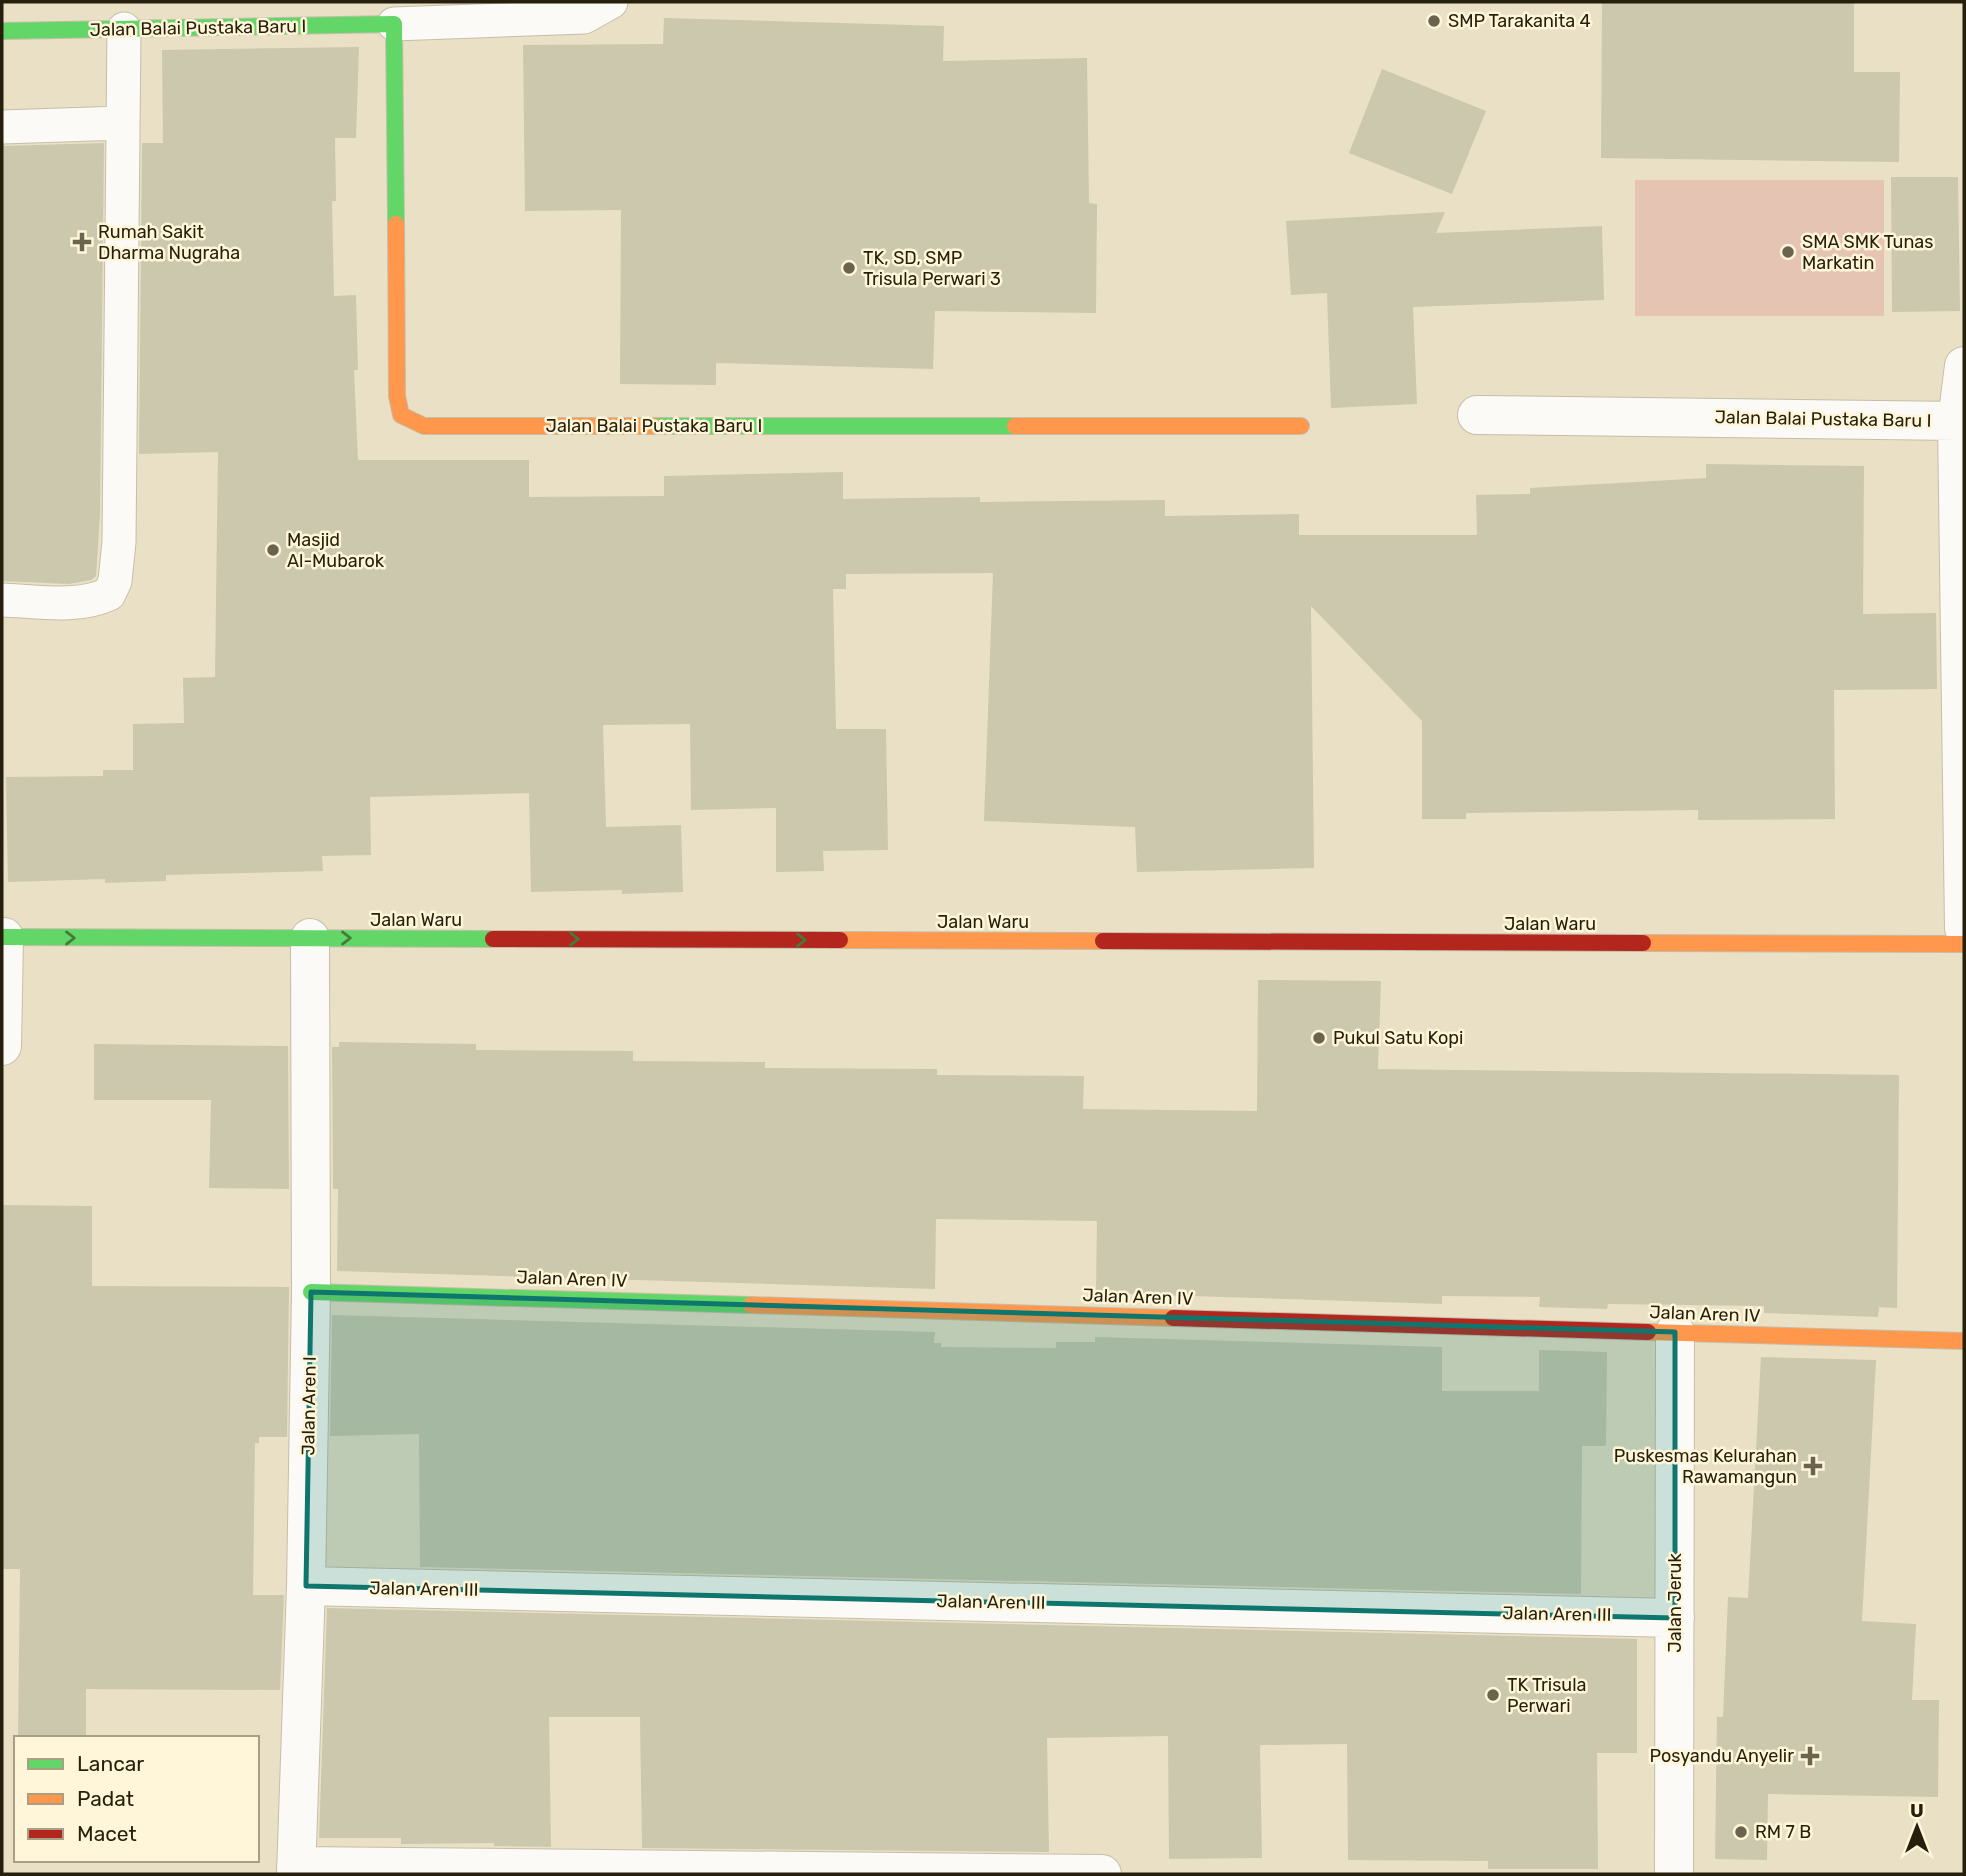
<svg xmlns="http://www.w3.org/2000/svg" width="1966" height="1876" font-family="Rubik,sans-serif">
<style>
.green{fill:#e5c4b3}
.building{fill:#cbc8ae}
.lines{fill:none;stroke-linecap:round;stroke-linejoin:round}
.lane-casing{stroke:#c6bea9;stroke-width:35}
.street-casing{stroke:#c6bea9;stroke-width:40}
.fast-casing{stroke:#c6bea9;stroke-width:18}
.slow-casing{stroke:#c6bea9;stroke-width:18}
.jam-casing{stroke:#c6bea9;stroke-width:18}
.lane{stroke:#fcfaf6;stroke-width:33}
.street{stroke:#fcfaf6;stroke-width:38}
.fast{stroke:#63d668;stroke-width:16}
.slow{stroke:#ff974d;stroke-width:16}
.jam{stroke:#b3261e;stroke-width:16}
.oneway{stroke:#447a3a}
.marked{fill:#0f766e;fill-opacity:0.2;stroke:#0f766e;stroke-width:5;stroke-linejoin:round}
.poi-dot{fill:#6a634d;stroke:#fff5d8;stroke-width:2.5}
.labels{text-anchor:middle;stroke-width:5;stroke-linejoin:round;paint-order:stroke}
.poi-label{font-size:18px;fill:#251f0c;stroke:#fff5d8;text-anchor:start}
.street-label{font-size:18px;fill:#251f0c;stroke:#fff5d8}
</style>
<rect width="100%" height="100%" fill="#e9e0c6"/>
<path class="green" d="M1635,180H1884V316H1635Z"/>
<path class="building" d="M1602,2H1854V72H1900L1899,162L1601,158Z
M664,18L944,26L943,61L1087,58L1089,203L1097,204L1096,313L935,311L933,369L716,363V385L620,384L621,210L525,211L523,45L663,44Z
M359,47L356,138H335L336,201H332L334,296L356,295L358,370H354L358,460H529V497L664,496V476L843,472V499L980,497V502L1165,500V516L1299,514V535H1477L1476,495L1530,494V488L1706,478V464L1864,466L1863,614L1936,613L1937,689L1834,690L1835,819L1698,820V810L1466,813V819H1422V721L1311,606L1314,868L1137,872L1135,827L984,821L993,573L846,574V589H833L836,729H886L888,850L823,851L824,871L776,872V808L691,810L690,724L603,725L606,827L681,825L683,892L622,894V890L531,892L529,793L370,797L371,855L322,856L323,871L166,875V881L105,883V879L8,882L6,777L103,776V770H133V724L184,723L183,678L215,677L218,452L139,454L142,143H163L162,50Z
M1382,69L1486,111L1452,194L1349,153Z
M104,143L100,514L96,576L91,580L69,584L2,581V146Z
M1891,177H1958L1960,311L1892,312Z
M1445,212L1436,233L1602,226L1604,300L1413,307L1417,404L1331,408L1327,293L1291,295L1286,221Z
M1258,980L1381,981L1378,1069L1899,1075L1897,1308L1879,1307L1878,1317L1764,1313V1306L1608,1304L1607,1309L1539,1307L1540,1297L1442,1296V1304L1096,1293L1097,1221L936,1219L935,1289L337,1271L338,1189H333L332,1047H339V1042L476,1044V1050L633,1051V1061L765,1062V1068L937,1069V1075L1084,1076L1083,1109L1257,1111Z
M94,1044L288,1046L289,1189L209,1188L211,1100H94Z
M3,1205L92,1206V1286L289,1287L287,1437H259V1443H255L253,1595H284L280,1690L86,1689V1738H18L20,1569H2Z
M332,1315L935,1332L934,1343H941V1347L1056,1348V1342H1095V1337L1442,1347V1391H1539V1350L1607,1352L1606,1446H1582L1581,1594L420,1567L419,1434L330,1436Z
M1761,1357L1876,1360L1862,1621L1916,1624L1912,1700H1939L1938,1797L1768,1794L1767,1860L1715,1859L1717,1717H1723L1728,1597L1748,1598Z
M327,1608L1637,1639V1753H1597L1598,1869H1488V1861L1348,1860L1347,1744L1260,1745L1262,1858L1169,1859L1168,1736L1047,1738L1049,1852L642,1848L640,1717H549L551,1847L494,1846V1843L401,1844V1838H319Z"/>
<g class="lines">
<defs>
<path id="lane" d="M394,24L584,17L611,2
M2,127L122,123
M2,600C36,601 77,609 109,594L115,581L119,542L124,29"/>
<path id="street" d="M1964,366L1957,421L1964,928
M1477,415L1957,421
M2,1046L4,937
M306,1586L1675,1618
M296,1866L1102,1874
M296,1874L306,1586L311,1292L310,938
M1674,1874L1675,1332"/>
<path id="fast" d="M2,31L394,24L396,224
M654,426H1015
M2,937L493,939
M311,1292L751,1305"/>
<path id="slow" d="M396,224L397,396L401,415L424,426H654
M1015,426H1301
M840,940L1103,941
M1643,943L1964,944
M751,1305L1173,1318
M1648,1332L1964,1341"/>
<path id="jam" d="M493,939L840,940
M1103,941L1643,943
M1173,1318L1648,1332"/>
</defs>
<use href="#lane" class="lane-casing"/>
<use href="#street" class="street-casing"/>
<use href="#fast" class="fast-casing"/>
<use href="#slow" class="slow-casing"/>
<use href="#jam" class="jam-casing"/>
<use href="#lane" class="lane"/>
<use href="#street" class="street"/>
<use href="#fast" class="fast"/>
<use href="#slow" class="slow"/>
<use href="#jam" class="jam"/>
</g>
<defs><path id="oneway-chevron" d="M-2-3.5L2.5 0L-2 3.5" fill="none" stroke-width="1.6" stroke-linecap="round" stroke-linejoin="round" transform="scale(1.75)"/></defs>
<g class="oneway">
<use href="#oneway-chevron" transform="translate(70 938)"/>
<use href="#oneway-chevron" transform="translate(346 938)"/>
<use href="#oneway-chevron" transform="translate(574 939)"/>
<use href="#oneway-chevron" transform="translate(801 940)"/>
</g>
<path class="marked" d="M311,1292L1675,1332V1618L306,1586Z"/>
<g class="poi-dot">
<circle cx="1434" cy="21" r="7"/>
<path d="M78.5 231.5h7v7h7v7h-7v7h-7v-7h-7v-7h7z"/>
<circle cx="1788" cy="252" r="7"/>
<circle cx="849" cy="268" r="7"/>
<circle cx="273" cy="550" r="7"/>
<circle cx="1319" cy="1038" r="7"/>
<path d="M1809.5 1455.5h7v7h7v7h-7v7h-7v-7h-7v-7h7z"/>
<circle cx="1493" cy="1695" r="7"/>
<path d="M1806.5 1745.5h7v7h7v7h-7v7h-7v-7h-7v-7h7z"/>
<circle cx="1741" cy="1832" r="7"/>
</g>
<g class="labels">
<g class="poi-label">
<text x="1448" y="27">SMP Tarakanita 4</text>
<text x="98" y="238">Rumah Sakit<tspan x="98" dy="21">Dharma Nugraha</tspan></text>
<text x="1802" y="248">SMA SMK Tunas<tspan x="1802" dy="21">Markatin</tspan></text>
<text x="863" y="264">TK, SD, SMP<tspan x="863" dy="21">Trisula Perwari 3</tspan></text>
<text x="287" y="546">Masjid<tspan x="287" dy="21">Al-Mubarok</tspan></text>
<text x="1333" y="1044">Pukul Satu Kopi</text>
<text x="1797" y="1462" text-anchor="end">Puskesmas Kelurahan<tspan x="1797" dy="21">Rawamangun</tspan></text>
<text x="1507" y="1691">TK Trisula<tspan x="1507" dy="21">Perwari</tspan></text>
<text x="1794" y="1762" text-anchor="end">Posyandu Anyelir</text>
<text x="1755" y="1838">RM 7 B</text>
</g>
<g class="street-label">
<text transform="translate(198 28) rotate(-1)" y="6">Jalan Balai Pustaka Baru I</text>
<text transform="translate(1823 419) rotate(1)" y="6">Jalan Balai Pustaka Baru I</text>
<text x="654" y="432">Jalan Balai Pustaka Baru I</text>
<text x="416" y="926">Jalan Waru</text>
<text x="983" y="928">Jalan Waru</text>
<text x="1550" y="930">Jalan Waru</text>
<text transform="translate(572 1279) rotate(2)" y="6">Jalan Aren IV</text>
<text transform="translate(1138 1297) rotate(2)" y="6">Jalan Aren IV</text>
<text transform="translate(1705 1314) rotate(2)" y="6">Jalan Aren IV</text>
<text transform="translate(309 1406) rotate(-89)" y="6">Jalan Aren I</text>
<text transform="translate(424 1589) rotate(1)" y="6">Jalan Aren III</text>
<text transform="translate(991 1602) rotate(1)" y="6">Jalan Aren III</text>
<text transform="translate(1675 1603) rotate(-90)" y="6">Jalan Jeruk</text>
<text transform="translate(1557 1614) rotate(1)" y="6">Jalan Aren III</text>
</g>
</g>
<rect width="1966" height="1876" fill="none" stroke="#251f0c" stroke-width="7"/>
<rect x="14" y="1736" width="245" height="126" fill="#fff5d8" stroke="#a89f86" stroke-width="2"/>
<rect x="28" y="1759" width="35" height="10" fill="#63d668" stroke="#a89f86" stroke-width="2"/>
<text x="77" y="1771" font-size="21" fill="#251f0c">Lancar</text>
<rect x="28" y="1794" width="35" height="10" fill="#ff974d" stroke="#a89f86" stroke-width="2"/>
<text x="77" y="1806" font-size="21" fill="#251f0c">Padat</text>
<rect x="28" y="1829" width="35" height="10" fill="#b3261e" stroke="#a89f86" stroke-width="2"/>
<text x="77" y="1841" font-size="21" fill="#251f0c">Macet</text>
<g transform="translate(1917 1827)" stroke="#fff5d8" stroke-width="5" paint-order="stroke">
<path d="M0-5L12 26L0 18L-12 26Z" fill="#251f0c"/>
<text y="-10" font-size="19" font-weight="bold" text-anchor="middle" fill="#251f0c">U</text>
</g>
</svg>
